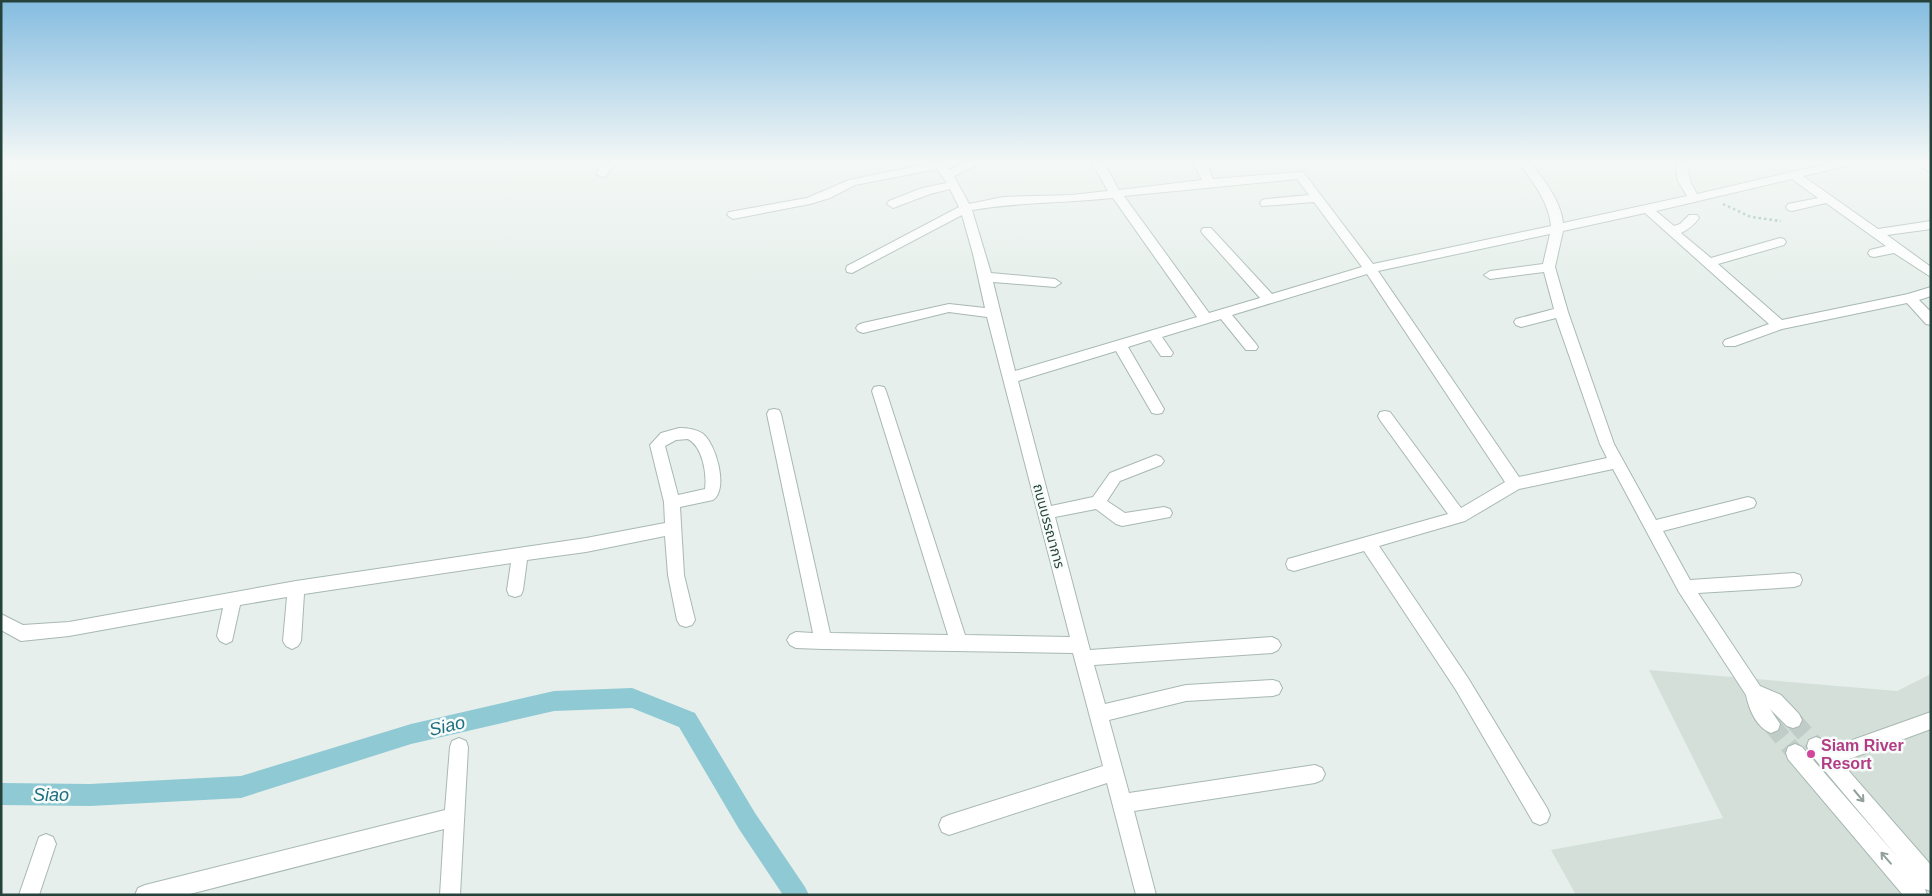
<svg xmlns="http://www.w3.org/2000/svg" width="1932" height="896" font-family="Helvetica,'Noto Sans Thai',sans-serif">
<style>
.built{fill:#d4dfda}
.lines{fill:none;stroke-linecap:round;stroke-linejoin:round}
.canal{fill:#8ec9d4;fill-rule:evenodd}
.minor-tunnel{stroke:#bfccc8;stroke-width:18;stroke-dasharray:18 9;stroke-linecap:butt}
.minor-casing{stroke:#a8b8b2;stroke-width:2}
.path{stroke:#86b3a5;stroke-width:2.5;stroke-dasharray:2.5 3;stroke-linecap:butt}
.minor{fill:#fff;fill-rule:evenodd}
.oneway{stroke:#92a09c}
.hotel-dot{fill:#d1479c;stroke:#f7fbf9;stroke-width:2}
.labels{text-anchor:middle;stroke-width:5;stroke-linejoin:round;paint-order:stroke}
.street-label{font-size:14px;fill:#24423a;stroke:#f7fbf9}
.near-hotel-label{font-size:16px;font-weight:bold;fill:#b23c85;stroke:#f7fbf9;text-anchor:start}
.near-water-label{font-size:18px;font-style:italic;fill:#1c6f80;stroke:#f7fbf9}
</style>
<rect width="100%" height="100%" fill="#e6efeb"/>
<path class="built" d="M1649,670L1897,691L1931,674V895H1576L1551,850L1723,818Z"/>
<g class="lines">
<path class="canal" d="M632,688L695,713L755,813L805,887L809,895H783L739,829L679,727L632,708L554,711L411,744L241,798L90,806L1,805V783L90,784L241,776L411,724L554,691Z"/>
<path class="minor-tunnel" d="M1793,720L1816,746
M1771,724L1795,753"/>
<defs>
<path id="minor" d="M603,163H615L606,176L602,177L596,174Z
M932,163H944L949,170L964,163H980L954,176L969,204L1003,197L1071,195L1108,191L1092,163H1104L1119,190L1202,180L1194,163H1206L1213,179L1300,172L1304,173L1373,264L1551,226C1549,202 1533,182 1519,163H1531C1544,180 1561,201 1563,223L1687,196L1678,181L1676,167L1679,163H1691L1688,167L1690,181L1697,194L1831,163H1852L1850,165L1803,176L1878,229L1931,221V229L1887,235L1931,267V277L1894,253L1874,257L1870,256L1868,253L1870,250L1886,246L1826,203L1792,211L1788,210L1786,207L1788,204L1818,198L1792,179L1656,211L1674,226L1680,224L1689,215H1697L1699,218C1694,225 1689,229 1681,233L1711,258L1780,238L1784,239L1786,242L1784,245L1718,264L1782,320L1908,294L1931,287V296L1919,300L1931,312V325L1926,324L1907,303L1782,329L1735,346H1725L1723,343L1725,340L1769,324L1645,213L1563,231L1555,267L1568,312L1614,444L1656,520L1748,497L1754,499L1756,503L1754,507L1748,509L1663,531L1690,580L1794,573L1800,575L1802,580L1800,585L1794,587L1698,593L1760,686L1781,695L1799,714L1802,720L1799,726L1793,728L1787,726L1770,709L1780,724L1778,730L1771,733C1756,727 1749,709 1746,695L1679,592L1613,469L1519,489L1465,521L1379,546L1468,678L1547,808L1550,815L1547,822L1540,825L1533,822L1456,690L1364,551L1294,571L1288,569L1286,564L1288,559L1448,514L1380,420L1378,416L1380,412L1385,411L1390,412L1461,508L1505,482L1367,274L1232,315L1256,344L1258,347L1256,350H1246L1221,319L1162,337L1173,353L1171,356H1161L1150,340L1128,347L1164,409L1162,413L1157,414L1152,413L1116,351L1018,381L1051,506L1093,497L1110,473L1156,455L1161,457L1164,461L1161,465L1120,481L1107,501L1125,513L1164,507L1170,509L1172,513L1170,517L1122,526L1116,524L1096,509L1055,517L1090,650L1272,637L1278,640L1281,645L1278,650L1272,653L1094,665L1105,704L1186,685L1273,680L1279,682L1282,688L1279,694L1273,696L1186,701L1109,720L1129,793L1315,765L1322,768L1325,774L1322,780L1315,783L1134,811L1156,895H1136L1107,783L949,835L942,832L939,825L942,818L949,815L1103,766L1073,653L823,649L796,648L790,645L787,640L790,635L796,632L813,633L767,414L769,410L774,409L779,410L781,414L830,633L948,635L872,391L874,387L879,386L884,387L886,391L965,635L1070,637L987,317L949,312L863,333L858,331L856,328L858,325L863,323L949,304L985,308L973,254L962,215L852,273L847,272L846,269L847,266L959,207L950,189L930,194L893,208L887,204L889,201L922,188L947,183L937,169L855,185L830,198L810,204L733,219L727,215L729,212L807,198L849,180ZM1297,179L1309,195L1266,199L1262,200L1260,203L1262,206L1314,202L1362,267L1272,294L1211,228H1203L1201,231L1203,234L1260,298L1209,313L1124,196ZM1113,198L1197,317L1015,371L993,282L1055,287L1061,283L1055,279L991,273L972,210C1018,202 1066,203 1113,198ZM1550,234L1543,264L1490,271L1484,275L1490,279L1544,272L1554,309L1516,319L1514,322L1516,325L1521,327L1556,318L1600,444L1607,458L1519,477L1378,271Z
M1914,163L1931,164V172Z
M679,428C687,428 695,429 702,433C716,443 729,489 713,500L680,507L684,575L695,620L692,625L686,627L680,625L677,620L668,575L665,536L586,552L527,560L523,590L521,595L515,597L509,595L507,590L511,563L304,594L301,641L298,646L292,649L286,646L283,641L287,597L240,605L232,641L226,644L220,641L217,636L223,608L69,636L21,641L1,630V614L23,625L69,622L296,581L586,538L665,523L664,502L650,445L661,433ZM688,439C703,447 707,474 705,489L678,495L665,446L676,440Z
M1931,712V729L1841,762L1931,865V891L1925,889L1927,895H1903L1788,759L1786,753L1788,747L1795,744L1802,747L1899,859L1809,752L1807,746L1809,740L1816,737L1823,740L1830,748Z
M459,738L466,741L468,747L460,895H440L444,829L186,895H135L138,888L145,885L445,810L450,747L452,741Z
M46,834L53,837L56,844L39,895H19L39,837Z"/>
</defs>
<use href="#minor" class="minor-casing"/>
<path class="path" d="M1723,204L1751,217L1781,221"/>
<use href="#minor" class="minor"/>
</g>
<defs><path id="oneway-shaft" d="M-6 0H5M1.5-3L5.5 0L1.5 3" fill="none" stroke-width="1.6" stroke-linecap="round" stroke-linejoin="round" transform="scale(1.25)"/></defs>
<g class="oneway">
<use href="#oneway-shaft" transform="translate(1859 796) rotate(50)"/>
<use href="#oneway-shaft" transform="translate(1886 858) rotate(-131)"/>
</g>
<linearGradient id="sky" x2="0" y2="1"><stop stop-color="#84bce0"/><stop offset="0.56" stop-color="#f4f8f6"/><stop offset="1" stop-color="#f4f8f6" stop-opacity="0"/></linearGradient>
<rect width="1932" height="289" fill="url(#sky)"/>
<circle class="hotel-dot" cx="1811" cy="754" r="5"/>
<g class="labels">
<g class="street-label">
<text transform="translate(1049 526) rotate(75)" y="5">ถนนบรรณาการ</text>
</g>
<g class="near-hotel-label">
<text x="1821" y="751">Siam River<tspan x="1821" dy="18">Resort</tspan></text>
</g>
<g class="near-water-label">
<text transform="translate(447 726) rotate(-13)" y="6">Siao</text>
<text x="51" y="801">Siao</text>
</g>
</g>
<rect width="1932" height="896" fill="none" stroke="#24423a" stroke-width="5"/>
</svg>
